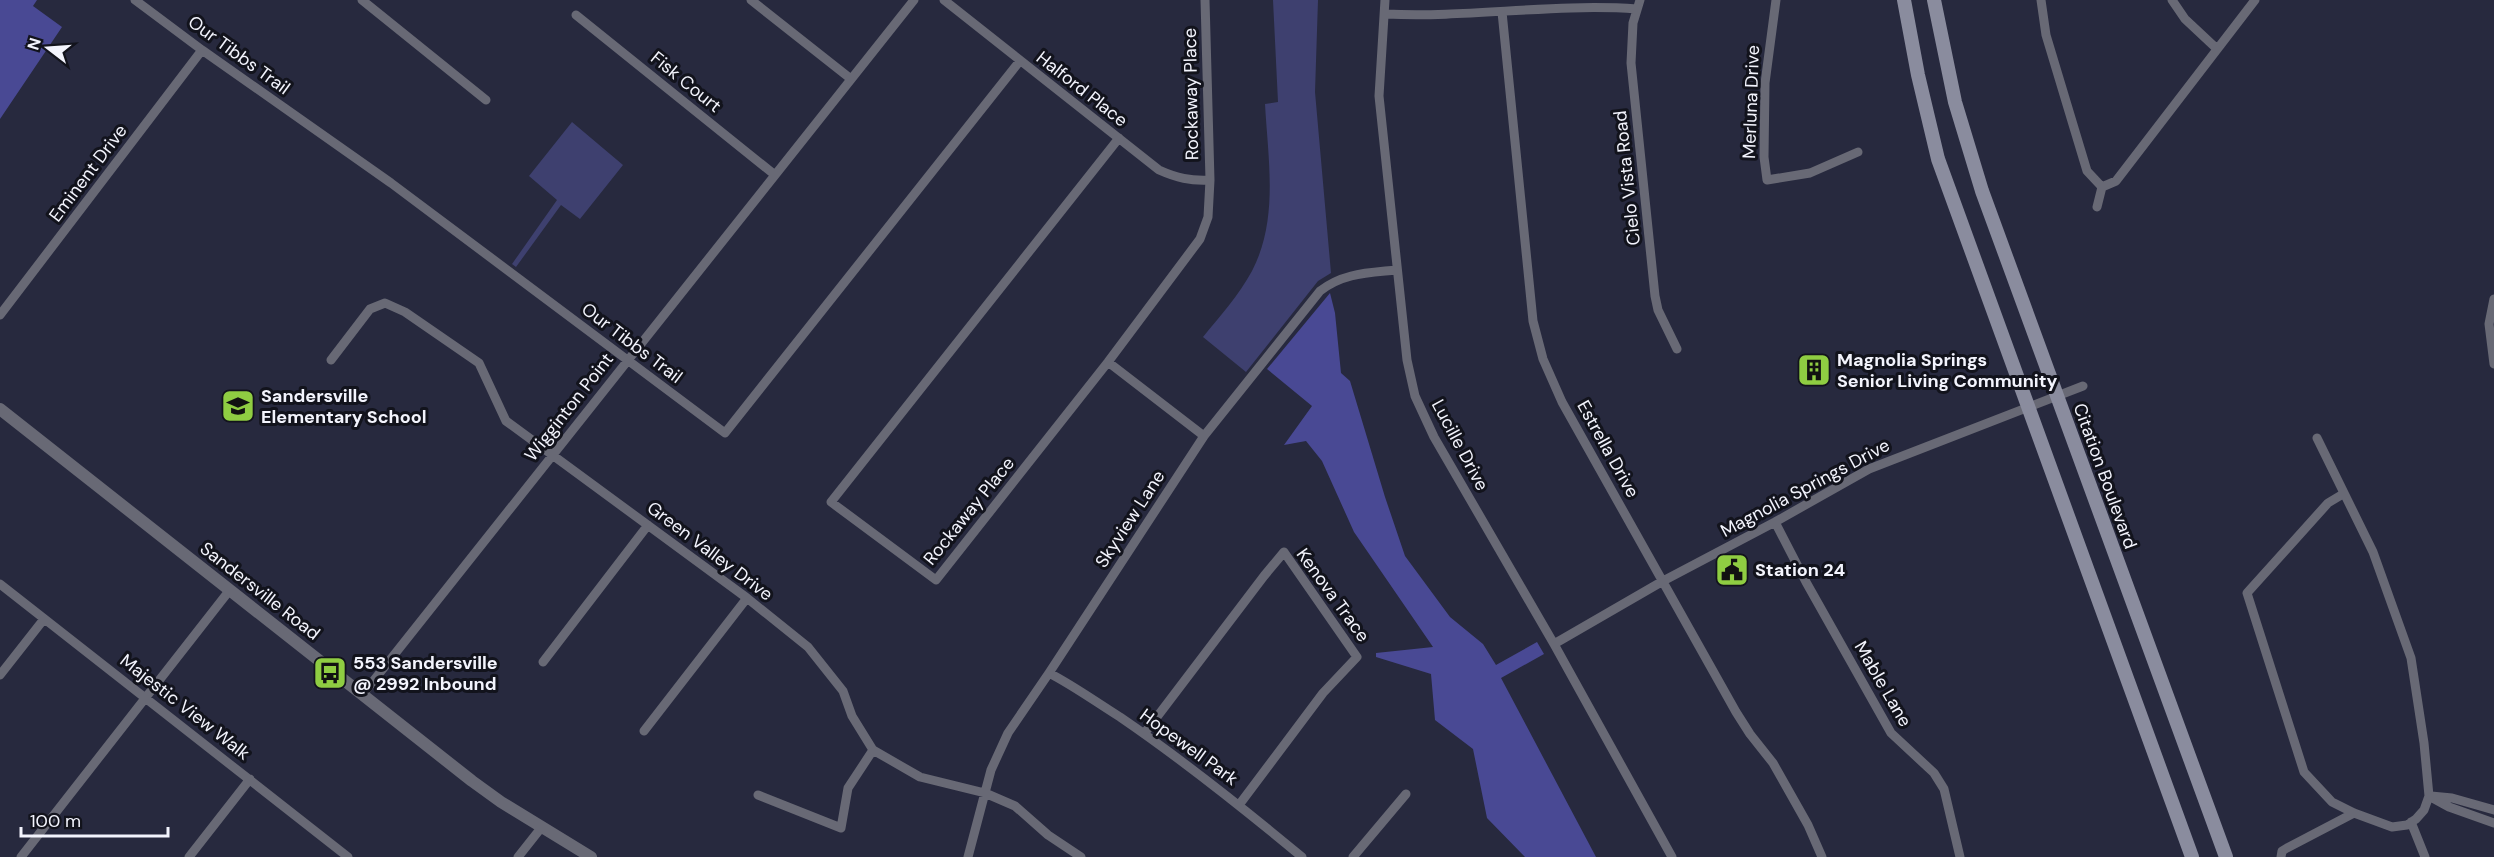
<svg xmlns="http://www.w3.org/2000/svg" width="2494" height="857" font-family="'DM Sans',sans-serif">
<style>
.green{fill:#3e406f}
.forest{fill:#494994}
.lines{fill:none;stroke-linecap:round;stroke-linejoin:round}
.minor{stroke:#686975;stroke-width:9}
.tertiary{stroke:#686975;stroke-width:12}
.secondary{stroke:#8a8c9e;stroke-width:14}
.labels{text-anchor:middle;stroke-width:6;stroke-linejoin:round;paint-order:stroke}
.street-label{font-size:18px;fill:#f3f4fd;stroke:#12131c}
.poi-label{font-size:18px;font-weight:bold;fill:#f3f4fd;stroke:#12131c;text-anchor:start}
</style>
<rect width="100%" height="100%" fill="#27293e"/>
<path class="green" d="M1273,0H1318L1315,92L1331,273L1318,281L1246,372L1203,337C1220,316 1239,295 1252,271C1279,219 1268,159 1265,104L1278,102Z
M572,122L623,165L580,219L561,205L516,267L512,264L557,200L529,176Z"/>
<path class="forest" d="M0,0H37L33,6L62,27L0,119Z
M1330,293L1335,313L1341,373L1350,381L1385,497L1405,556L1450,617L1483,644L1496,665L1537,642L1544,654L1501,678L1596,857H1525L1487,818L1473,749L1435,720L1431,674L1376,657V653L1433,647L1354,532L1322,461L1306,441L1284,445L1312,406L1267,369Z"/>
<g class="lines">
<path class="minor" d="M135,0L202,50L391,183L725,433L1019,62
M362,0L486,100
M751,0L851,79
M944,0L1159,170C1177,178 1190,181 1210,180
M1385,0L1379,96L1407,360L1415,396L1434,437L1554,644L1672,857
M1640,0L1633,23L1631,63L1655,296L1658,310L1677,349
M1776,0L1765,83L1764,157L1767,180L1810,173L1858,152
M2041,0L2046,35L2087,171L2102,187
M2172,0L2185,19L2216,48
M1502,12L1533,321L1543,359L1562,402L1736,712L1750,734L1773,763L1808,825L1822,857
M1386,14C1470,18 1553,3 1637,9
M576,15L775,175
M1119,138L831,502L936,580L1108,362L1200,239L1208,217L1210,180L1205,0
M2102,187L2116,181L2255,0
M2097,207L2102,187
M2494,299L2489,324L2494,364
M0,315L202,50
M331,360L370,309L385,303L405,312L479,363L506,421L747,598L808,647L843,691L852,716L873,750L920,777L985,793L1015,806L1048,835L1081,857
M1108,362L1204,436
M2317,438L2373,552L2411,658L2424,743L2429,796L2424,810L2416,819L2407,825L2392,827L2354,813L2332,802L2304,772L2247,593L2328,503L2343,494
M1775,522L1806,582L1891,733L1934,773L1944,789L1960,857
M0,584L348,857
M1554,644L1663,581L1775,522L1869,469L2083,386
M543,662L648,525
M1049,673C1074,686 1096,702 1120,717C1183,760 1243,808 1302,857
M0,675L44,619
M363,694L914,0
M644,731L747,598
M1144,734L1264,576L1284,552L1357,657L1323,693L1239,805
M758,795L841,828L848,788L873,750
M2429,796L2449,807L2494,823
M2431,796L2452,798L2494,810
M2411,822L2425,857
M21,857L229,591
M189,857L250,779
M518,857L541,828
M968,857L991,770L1008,733L1049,673L1204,436L1320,291C1343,273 1368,273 1396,270
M1353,857L1406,794
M2281,857L2282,851L2287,848L2354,813"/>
<path class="tertiary" d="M0,409L472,781L501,802L591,857"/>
<path class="secondary" d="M1904,0L1918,75L1938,159L2192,857
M1934,0L1955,102L1982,191L2226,857"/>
</g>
<defs>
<symbol id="building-square" viewBox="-11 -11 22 22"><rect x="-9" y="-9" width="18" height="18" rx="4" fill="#8fcd42" stroke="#12131c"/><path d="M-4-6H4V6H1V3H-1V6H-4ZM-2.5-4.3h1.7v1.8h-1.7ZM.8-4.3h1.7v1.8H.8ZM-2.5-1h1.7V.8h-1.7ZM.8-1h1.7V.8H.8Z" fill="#111"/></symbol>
<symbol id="school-square" viewBox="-11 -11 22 22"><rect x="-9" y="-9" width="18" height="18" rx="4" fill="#8fcd42" stroke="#12131c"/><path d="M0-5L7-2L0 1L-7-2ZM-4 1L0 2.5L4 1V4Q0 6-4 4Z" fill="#111"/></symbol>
<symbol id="civic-square" viewBox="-11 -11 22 22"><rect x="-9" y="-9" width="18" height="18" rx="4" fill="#8fcd42" stroke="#12131c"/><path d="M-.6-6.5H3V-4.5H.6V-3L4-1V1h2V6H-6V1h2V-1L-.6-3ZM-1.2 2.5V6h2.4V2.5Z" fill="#111"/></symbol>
<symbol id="bus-square" viewBox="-11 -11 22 22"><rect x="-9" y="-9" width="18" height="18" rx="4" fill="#8fcd42" stroke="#12131c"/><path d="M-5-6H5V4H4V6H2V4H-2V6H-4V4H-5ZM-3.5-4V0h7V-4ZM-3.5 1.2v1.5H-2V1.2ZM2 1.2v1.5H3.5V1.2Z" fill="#111"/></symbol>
</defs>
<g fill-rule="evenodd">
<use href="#building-square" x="1795" y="351" width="38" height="38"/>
<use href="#school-square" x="219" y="387" width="38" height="38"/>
<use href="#civic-square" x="1713" y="551" width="38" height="38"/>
<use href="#bus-square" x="311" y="654" width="38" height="38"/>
</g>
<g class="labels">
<g class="street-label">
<text transform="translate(239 55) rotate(36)" y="6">Our Tibbs Trail</text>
<text transform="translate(686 82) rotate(39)" y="6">Fisk Court</text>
<text transform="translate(1082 89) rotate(38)" y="6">Halford Place</text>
<text transform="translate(1191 94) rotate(-91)" y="6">Rockaway Place</text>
<text transform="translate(1751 102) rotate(-88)" y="6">Merluna Drive</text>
<text transform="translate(88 173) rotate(-53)" y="6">Eminent Drive</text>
<text transform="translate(1627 178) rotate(-96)" y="6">Cielo Vista Road</text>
<text transform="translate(632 343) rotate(37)" y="6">Our Tibbs Trail</text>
<text transform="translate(569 407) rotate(-52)" y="6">Wigginton Point</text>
<text transform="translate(1460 445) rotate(62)" y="6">Lucille Drive</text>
<text transform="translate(1608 449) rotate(61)" y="6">Estrella Drive</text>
<text transform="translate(2105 476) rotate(70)" y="6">Citation Boulevard</text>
<text transform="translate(1805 488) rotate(-28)" y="6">Magnolia Springs Drive</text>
<text transform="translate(969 511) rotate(-51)" y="6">Rockaway Place</text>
<text transform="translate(1130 519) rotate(-57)" y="6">Skyview Lane</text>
<text transform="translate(710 551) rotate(37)" y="6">Green Valley Drive</text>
<text transform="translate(260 591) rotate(38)" y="6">Sandersville Road</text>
<text transform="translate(1333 595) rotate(54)" y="6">Kenova Trace</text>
<text transform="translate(1883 684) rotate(60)" y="6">Mable Lane</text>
<text transform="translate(185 707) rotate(38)" y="6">Majestic View Walk</text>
<text transform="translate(1189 747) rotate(36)" y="6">Hopewell Park</text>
</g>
<g class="poi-label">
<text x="1837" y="366">Magnolia Springs<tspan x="1837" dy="21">Senior Living Community</tspan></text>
<text x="261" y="402">Sandersville<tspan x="261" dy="21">Elementary School</tspan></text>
<text x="1755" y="576">Station 24</text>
<text x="353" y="669">553 Sandersville<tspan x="353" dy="21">@ 2992 Inbound</tspan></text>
</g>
</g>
<g transform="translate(48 48) rotate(287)" stroke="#12131c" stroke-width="4.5" paint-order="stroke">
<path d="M0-4.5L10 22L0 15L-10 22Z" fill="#f3f4fd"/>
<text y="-9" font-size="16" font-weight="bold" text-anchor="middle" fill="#f3f4fd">N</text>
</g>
<path d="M21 827v9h147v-9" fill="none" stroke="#f3f4fd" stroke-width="3"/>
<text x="30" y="827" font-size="18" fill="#f3f4fd" stroke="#12131c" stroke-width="4.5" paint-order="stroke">100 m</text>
</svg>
